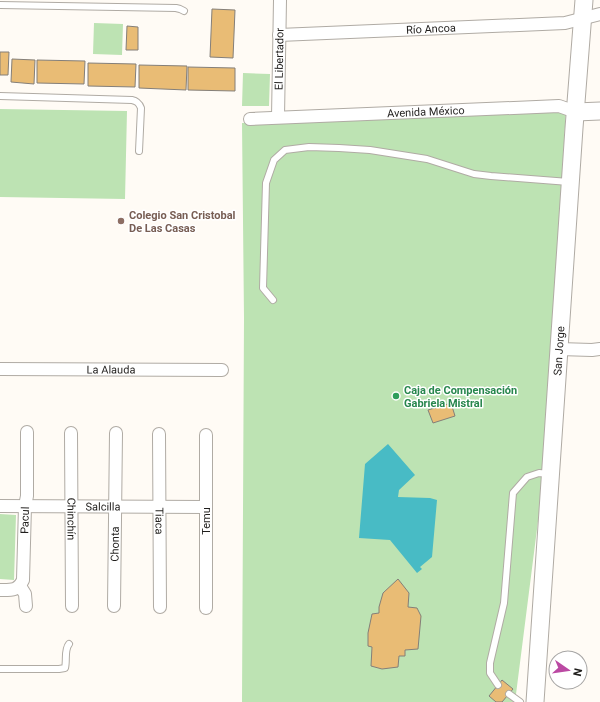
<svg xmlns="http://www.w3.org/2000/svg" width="600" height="702" font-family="Roboto,sans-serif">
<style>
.green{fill:#bde3b3}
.water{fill:#48bbc5}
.building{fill:#e9bc75;stroke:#847f79}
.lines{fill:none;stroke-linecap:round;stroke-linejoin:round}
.lane-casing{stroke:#b0aba4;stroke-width:8}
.street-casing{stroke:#b0aba4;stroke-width:14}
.secondary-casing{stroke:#b0aba4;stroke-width:19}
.lane{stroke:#fff;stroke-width:6}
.street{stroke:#fff;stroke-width:12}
.secondary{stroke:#fff;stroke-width:17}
.education-dot{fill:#8d6e63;stroke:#fff;stroke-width:1.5}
.leisure-dot{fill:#2e9e5b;stroke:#fff;stroke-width:1.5}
.labels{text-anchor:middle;stroke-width:3;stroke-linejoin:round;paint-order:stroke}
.street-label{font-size:11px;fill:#201e1c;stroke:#fff}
.education-label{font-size:11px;font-weight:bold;fill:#785e54;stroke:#fff;text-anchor:start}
.leisure-label{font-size:11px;font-weight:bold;fill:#27864d;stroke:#fff;text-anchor:start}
</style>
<rect width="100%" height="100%" fill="#fffbf5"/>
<path class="green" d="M94,23L123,24L122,55L93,54Z
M243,73L270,74L269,106H242Z
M0,109L127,111L125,199L0,197Z
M566,110L544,474L515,702H242L244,318L242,123Z
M0,514L16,515L14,580L0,579Z"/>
<path class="water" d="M388,444L415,475L399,490L398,497L430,498L437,500L432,557L420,567L422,569L417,573L390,540L359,538L365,464Z"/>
<path class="building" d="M212,9L235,10L233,58L210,57Z
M127,26L138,27V50H126Z
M0,52H9L8,75H0Z
M12,59L35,60L34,84L11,82Z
M37,60L85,61L84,84L37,83Z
M88,63L136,64L135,87L88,86Z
M139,65L187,66L186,90L139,88Z
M188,67L235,68V91L188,90Z
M451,403L455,416L433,423L428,410Z
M398,579L409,593L408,607L417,608L421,616L418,649L405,650V656H399L398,667L382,669L371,666L372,647L368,646V633L372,614L379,613V607L383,593Z
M502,680L513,689L502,702H496L489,696Z"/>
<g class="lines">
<defs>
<path id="lane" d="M0,5L176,8L180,9L184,11
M0,96L132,100C137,101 139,103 141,108L139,151
M273,300L263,288L266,183L274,160L285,150L309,147L339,148L370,150L427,159L474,174L491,176L569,182
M0,669H59L65,668C67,660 64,650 69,644
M498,685L490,673V663L504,603L513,493L527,477L539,473L549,474
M509,694L520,702"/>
<g id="street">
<path id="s1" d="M279,35L565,23L600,14"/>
<path id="s2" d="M278,117L280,0"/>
<path id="s3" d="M250,119L559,106L576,112"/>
<path d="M559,349L592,350L600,349"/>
<path id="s4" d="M0,369L222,370"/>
<path id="s5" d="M71,433L72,606"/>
<path id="s6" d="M159,434L160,607"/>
<path d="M206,435V608"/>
<path id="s7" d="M0,506L206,507"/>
<path d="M20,586L25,594L26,606"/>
<path id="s8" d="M0,590C11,590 18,591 23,580L25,506L27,496V432"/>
<path id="s9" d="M114,606L116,433"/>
</g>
<g id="secondary">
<path d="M576,112L600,111"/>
<path id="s10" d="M535,702L574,128L584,0"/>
</g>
</defs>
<use href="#lane" class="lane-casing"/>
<use href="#street" class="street-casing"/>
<use href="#secondary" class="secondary-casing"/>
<use href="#lane" class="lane"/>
<use href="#street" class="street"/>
<use href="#secondary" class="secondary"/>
</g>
<circle class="education-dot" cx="121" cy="221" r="4"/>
<circle class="leisure-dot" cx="396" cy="396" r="4"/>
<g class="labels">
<g class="street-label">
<text dy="4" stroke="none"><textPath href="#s1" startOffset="152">Río Ancoa</textPath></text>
<text dy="4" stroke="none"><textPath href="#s2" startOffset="58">El Libertador</textPath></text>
<text dy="4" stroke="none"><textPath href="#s3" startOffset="176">Avenida México</textPath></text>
<text dy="4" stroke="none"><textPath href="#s10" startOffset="352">San Jorge</textPath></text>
<text dy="4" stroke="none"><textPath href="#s4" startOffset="111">La Alauda</textPath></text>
<text dy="4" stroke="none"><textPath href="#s7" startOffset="103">Salcilla</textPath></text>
<text dy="4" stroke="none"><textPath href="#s5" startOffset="86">Chinchín</textPath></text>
<text dy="4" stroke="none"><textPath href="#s8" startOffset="87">Pacul</textPath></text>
<text dy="4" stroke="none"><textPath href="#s6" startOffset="87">Tiaca</textPath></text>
<text transform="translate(206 521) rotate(-90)" y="4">Temu</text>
<text dy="4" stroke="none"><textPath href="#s9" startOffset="62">Chonta</textPath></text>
</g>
<g class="education-label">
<text x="129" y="219">Colegio San Cristobal<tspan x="129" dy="13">De Las Casas</tspan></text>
</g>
<g class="leisure-label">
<text x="404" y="394">Caja de Compensación<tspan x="404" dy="13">Gabriela Mistral</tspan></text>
</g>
</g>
<g transform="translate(568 670) rotate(103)"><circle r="19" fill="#ffffff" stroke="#a6a5a4"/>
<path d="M0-3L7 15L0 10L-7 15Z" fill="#bb49a3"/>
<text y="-6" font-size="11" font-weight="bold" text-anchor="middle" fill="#201e1c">N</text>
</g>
</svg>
